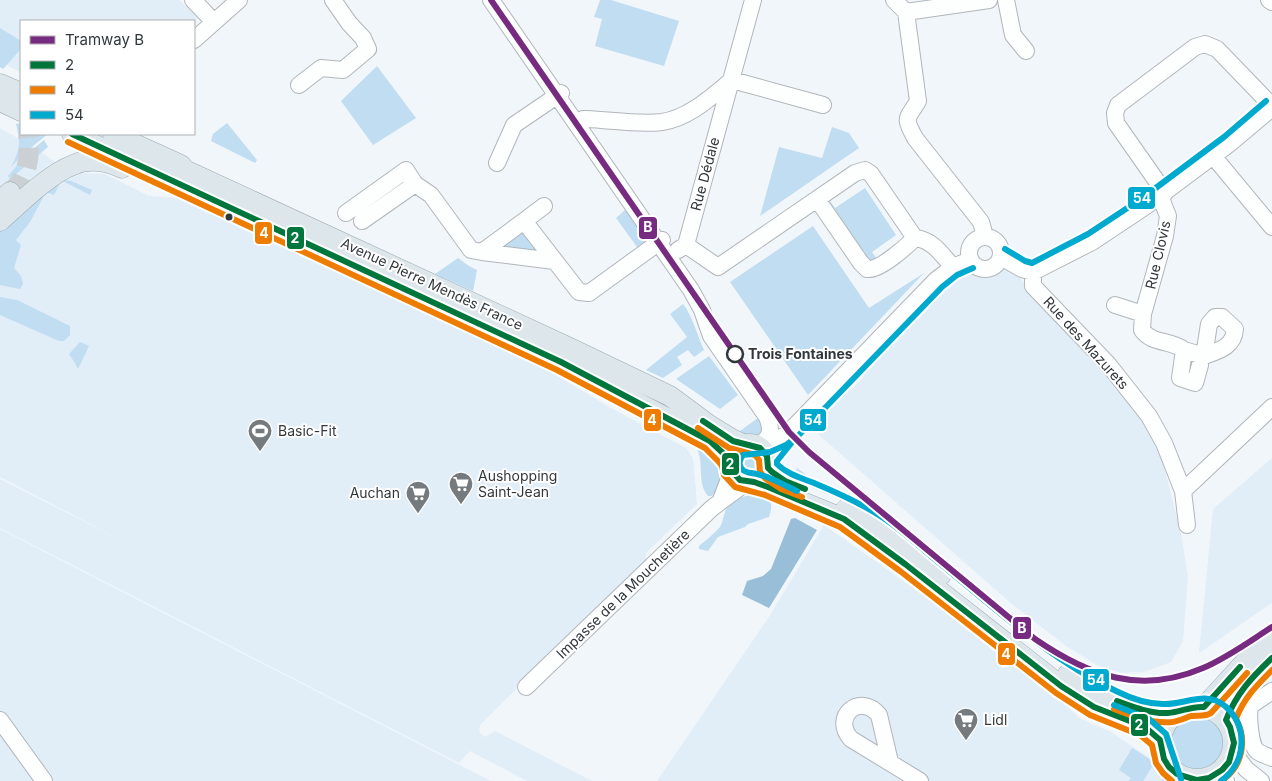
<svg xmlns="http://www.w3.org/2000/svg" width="1272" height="781" font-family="Inter,sans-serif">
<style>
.built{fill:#e1edf7}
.green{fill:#c0ddf2}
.water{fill:#98bed8}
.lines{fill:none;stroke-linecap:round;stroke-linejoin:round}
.major-tunnel{stroke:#cbd0d4;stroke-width:20;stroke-dasharray:20 10;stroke-linecap:butt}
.minor-casing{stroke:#b1b6ba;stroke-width:18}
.major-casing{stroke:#9babb5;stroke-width:21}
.minor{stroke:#fdfefe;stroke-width:16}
.major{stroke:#dde6eb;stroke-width:20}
.bus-1-casing{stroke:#fff;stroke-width:10}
.bus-2-casing{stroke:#fff;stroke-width:10}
.bus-3-casing{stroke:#fff;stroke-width:10}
.bus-1{stroke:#00763c;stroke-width:6}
.bus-2{stroke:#ee7c00;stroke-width:6}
.bus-3{stroke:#00a9ce;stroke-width:6}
.tram-1-casing{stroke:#fff;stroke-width:10}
.tram-1{stroke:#762a80;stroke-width:6}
.bus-dot{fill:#31383c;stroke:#fff;stroke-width:2}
.stop-dot{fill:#fff;stroke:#31383c;stroke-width:2.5}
.labels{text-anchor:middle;stroke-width:4;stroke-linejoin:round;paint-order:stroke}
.street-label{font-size:14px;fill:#31383c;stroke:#fff}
.stop-label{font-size:14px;font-weight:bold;fill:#31383c;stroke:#fff;text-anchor:start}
.poi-label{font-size:14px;fill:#31383c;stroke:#fff;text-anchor:start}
.line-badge{stroke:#fff;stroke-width:2}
.badge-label{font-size:14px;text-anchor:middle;font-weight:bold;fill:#fff}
</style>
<rect width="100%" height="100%" fill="#f1f6fa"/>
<path class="built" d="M0,0H179L197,17L194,28V21H21V72L0,62Z
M0,128L40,151L70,173L105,174L149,196L180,198L231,221L242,218L445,313L571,384L609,407L686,448L693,458L697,504L646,553V560L480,725L479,732L485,737L495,731L592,781H527L470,751L459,763L0,528V479L131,545L0,477Z
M994,263L1017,275L1120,390L1145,424L1161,455L1181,534L1188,577L1183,641L1171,662L1144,672L1122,673L1097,665L1066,646L1012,604L819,435L813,421L842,392L851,390L863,378L861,371L941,280L954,271Z
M1272,458V603L1199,653L1213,509Z
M824,525L929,599L1032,676L1081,719L1111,732L1151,759L1159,769L1162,781H657L769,617Z
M0,529L491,781H0Z"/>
<path class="green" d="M600,0H611L679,21L664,66L595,46L602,19L594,17Z
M0,28L21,41V49L3,69L0,67Z
M377,66L416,118L373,145L341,101Z
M21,123V134H48L23,154L11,167C20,150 21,143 16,124Z
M227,123L257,160L255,163L211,141L213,134Z
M832,127L849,133L859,148L760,216L779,147L822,158Z
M44,140L48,147L10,179L8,176L26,155Z
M63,180L71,181L92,190L90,195L63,181L60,183L54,195L46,192L30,222L16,240L21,245L14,268L21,276L23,284L20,289L0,285V231L13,216L39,191L47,185Z
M865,188L896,235L872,252L878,260L870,265L826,203L829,200L835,208Z
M625,210L647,240L641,247H637L616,218Z
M813,226L869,308L924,273L808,395L730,282Z
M517,232L524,234L536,251L532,253L504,252L499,244Z
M458,258L469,266L477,270L473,291L435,274Z
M0,297L17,300L70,326V335L64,341H59L0,315Z
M683,304C693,317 697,335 704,350L694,357L688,350L677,357L682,365L663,378L646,370L687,337L670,314Z
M80,342L89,346L78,369L75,363L69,354Z
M709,356L738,395L720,409L676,379Z
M762,415L768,424L760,438L753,439L740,431Z
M693,443C699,446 707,449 711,454C722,464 723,485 712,496H708C695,481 707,459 693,443Z
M741 463a9 9 0 1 1 18 0a9 9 0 1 1-18 0Z
M797,468L830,491L829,495L792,479Z
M755,494C771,497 774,502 769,517L748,524L745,527L718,537L708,551L699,549V546C706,540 714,534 720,527C723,522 723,517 725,512C729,501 745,495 755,494Z
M1168 743a29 29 0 1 1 58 0a29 29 0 1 1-58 0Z
M1132,748L1151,760L1153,765L1143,781H1129L1131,778L1119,770Z"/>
<path class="water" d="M795,518L817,530L769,608L742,595L747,581L763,576L771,569L791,519Z"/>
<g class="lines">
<path class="major-tunnel" d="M10,192C13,189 19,185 21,181C29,168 30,148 28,134"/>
<defs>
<path id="minor" d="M193,0L214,22
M491,0L691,290L702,310L711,336L767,417C773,432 770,437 758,447
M894,0L906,12L989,0
M1006,0L1013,35L1026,51
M1269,0L1272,2
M906,12L918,101C907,120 903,116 915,138L981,222L985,236
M194,40L239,0
M299,85L321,68L343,70L368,49L363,38L349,23L333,0
M577,124L583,119H587C611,120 638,125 662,122C689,118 711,97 732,80L823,105
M1213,156L1272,227
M497,163L514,125L561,93
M1165,193L1116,123L1115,113L1118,105L1195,47L1205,44L1217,49L1272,106
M1160,196L1168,216L1165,236L1143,314L1142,330C1153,345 1170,339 1184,350L1180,378L1195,383L1200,365
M346,213L406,170L415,184L431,195L471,250L482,252L524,221L579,292L589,293L662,240
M362,221L415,184
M524,221L544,206
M969 253a16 16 0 1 1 32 0a16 16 0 1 1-32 0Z
M915,238C933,240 941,254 953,267
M686,245L718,267L855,173L865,170L871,174L915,238C906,247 879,271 867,269L861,263L817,199
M678,250L686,245L753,0
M482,252L554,261
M1001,257L1022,269L1033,272L1092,242L1146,206L1229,144L1272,108
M1033,272V286L1108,364L1149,416L1164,443L1183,491L1187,525
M1115,305L1143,314
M1184,350L1204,356L1209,324L1215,317H1222L1235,329C1234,347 1218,351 1204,356
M760,446L786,435L936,280L953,267L970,260
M1183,491L1272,407
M721,500L732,471
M526,687L712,508L747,482
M1272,691L1250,706C1248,715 1250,745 1257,751C1261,754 1267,756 1272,758
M0,720L44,781
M1233,752L1246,769L1261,781
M890,762L879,715C860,692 831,717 851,739L920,781
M1169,767L1172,781
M1213,776L1226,781
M1196,781L1197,780"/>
<path id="major" d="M0,84L21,93
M0,101L21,111
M72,134L561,362L710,441L718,447L730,462
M113,134L181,165L185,170L570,348L670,396L709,425L732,439L745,445
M0,201L10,192
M0,221C20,203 49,174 73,165C89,158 107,161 122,168
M730 463a19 19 0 1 1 38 0a19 19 0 1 1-38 0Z
M768,468L782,480L797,486
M754,482L844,519L905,564L1061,686L1094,707L1145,727L1160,740
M846,509L872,521L941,575
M1068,674C1101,696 1136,712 1176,713
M1161 743a36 36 0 1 1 72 0a36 36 0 1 1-72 0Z
M1204,707L1245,662L1272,643
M1226,720C1235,692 1251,678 1272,658"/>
</defs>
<use href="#minor" class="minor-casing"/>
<use href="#major" class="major-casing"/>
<use href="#minor" class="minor"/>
<use href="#major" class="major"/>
<defs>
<path id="bus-1" d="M72,134L561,362L710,441L725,455L730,462L732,471L740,480L754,482L768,487L844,519L905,564L1061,686L1094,707L1145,727L1160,740L1164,759L1169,767L1177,774L1197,780L1209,778L1222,770L1229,762L1234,743L1230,727L1226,720C1236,694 1252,677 1272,658
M703,421L733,441L760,448L767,456L768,468L772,472L785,481L805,489
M1117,701C1133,707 1151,714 1168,713C1181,712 1191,706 1204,707L1240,667"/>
<path id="bus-2" d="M68,142L557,370L705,448L718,461L722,466L724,475L735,487L765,495L840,527L900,571L1056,693L1090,715L1140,735L1152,745L1156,763L1163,773L1172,781
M698,428L729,448L755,455L759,460L760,472L766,479L781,489L802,497
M1114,709C1132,716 1153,724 1172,722C1179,721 1185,718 1191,716C1198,715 1205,717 1211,713L1247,673
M1221,781C1242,768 1248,741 1236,719C1243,699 1257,685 1272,670"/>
<path id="bus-3" d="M1005,249L1025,261L1032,263L1088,234L1141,199L1224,137L1266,101
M973,268L957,275L942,287L793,441L777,461V464C787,474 801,478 814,483C838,493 863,504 885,519C901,530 917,544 932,557C990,604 1047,658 1116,691C1130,698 1147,704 1163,704C1185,705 1205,690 1225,706C1249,727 1246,763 1221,781
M797,491C784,485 770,477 757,474C751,472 746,474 742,469C738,465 740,459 743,455L770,452L786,445L800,434
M1114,705L1149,719L1166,734L1181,779"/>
</defs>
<use href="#bus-1" class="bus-1-casing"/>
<use href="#bus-2" class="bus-2-casing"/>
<use href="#bus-3" class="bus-3-casing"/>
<use href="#bus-1" class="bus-1"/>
<use href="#bus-2" class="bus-2"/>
<use href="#bus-3" class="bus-3"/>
<defs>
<path id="tram-1" d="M491,0L789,432L809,452L1035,639C1089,676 1140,695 1203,668C1227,658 1250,641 1272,627"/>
</defs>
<use href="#tram-1" class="tram-1-casing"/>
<use href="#tram-1" class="tram-1"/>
</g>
<defs>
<symbol id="stadium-pin" viewBox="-11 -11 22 30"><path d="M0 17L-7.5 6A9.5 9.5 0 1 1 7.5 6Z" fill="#747a7e" stroke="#fff"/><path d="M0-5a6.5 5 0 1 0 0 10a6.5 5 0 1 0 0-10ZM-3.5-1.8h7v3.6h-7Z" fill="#fff"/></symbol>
<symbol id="supermarket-pin" viewBox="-11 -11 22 30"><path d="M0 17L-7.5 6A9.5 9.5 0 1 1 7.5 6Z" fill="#747a7e" stroke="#fff"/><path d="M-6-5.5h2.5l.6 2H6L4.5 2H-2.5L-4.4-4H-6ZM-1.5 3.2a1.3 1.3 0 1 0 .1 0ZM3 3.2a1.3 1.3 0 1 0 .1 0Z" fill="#fff"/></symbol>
</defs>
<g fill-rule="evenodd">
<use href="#stadium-pin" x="246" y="417" width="28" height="38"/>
<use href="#supermarket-pin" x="447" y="470" width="28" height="38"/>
<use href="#supermarket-pin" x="404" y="479" width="28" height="38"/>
<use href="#supermarket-pin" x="952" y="706" width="28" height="38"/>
</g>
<circle class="bus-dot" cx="229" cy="217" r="4.5"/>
<circle class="stop-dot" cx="735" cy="354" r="8"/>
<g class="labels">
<g class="street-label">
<text transform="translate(705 174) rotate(-75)" y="5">Rue Dédale</text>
<text transform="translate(1158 255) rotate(-77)" y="5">Rue Clovis</text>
<text transform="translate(432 284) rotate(25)" y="5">Avenue Pierre Mendès France</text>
<text transform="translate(1086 343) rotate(48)" y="5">Rue des Mazurets</text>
<text transform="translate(623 594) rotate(-44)" y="5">Impasse de la Mouchetière</text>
</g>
<g class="stop-label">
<text x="748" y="359">Trois Fontaines</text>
</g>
<g class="poi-label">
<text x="278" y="436">Basic-Fit</text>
<text x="478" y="481">Aushopping<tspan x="478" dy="16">Saint-Jean</tspan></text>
<text x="400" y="498" text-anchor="end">Auchan</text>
<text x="984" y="725">Lidl</text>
</g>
</g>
<g class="line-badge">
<rect x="1127" y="186" width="29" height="24" rx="5" fill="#00a9ce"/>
<rect x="638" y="216" width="20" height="24" rx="5" fill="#762a80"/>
<rect x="254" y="221" width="19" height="24" rx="5" fill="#ee7c00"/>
<rect x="286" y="226" width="19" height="24" rx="5" fill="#00763c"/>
<rect x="643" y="408" width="19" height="24" rx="5" fill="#ee7c00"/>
<rect x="799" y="408" width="28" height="24" rx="5" fill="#00a9ce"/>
<rect x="721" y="452" width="19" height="24" rx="5" fill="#00763c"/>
<rect x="1012" y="616" width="20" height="24" rx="5" fill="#762a80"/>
<rect x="997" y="642" width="19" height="24" rx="5" fill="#ee7c00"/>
<rect x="1082" y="668" width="28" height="24" rx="5" fill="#00a9ce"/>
<rect x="1130" y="713" width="19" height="24" rx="5" fill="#00763c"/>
</g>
<g class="badge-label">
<text x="1142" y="203">54</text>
<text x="648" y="232">B</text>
<text x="264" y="238">4</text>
<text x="295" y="243">2</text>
<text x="652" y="425">4</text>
<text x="813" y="425">54</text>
<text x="730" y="469">2</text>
<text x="1022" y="633">B</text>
<text x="1006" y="659">4</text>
<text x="1096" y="685">54</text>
<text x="1139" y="730">2</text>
</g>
<rect x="20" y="20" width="175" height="115" fill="#ffffff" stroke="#adafb1"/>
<rect x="30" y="36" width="25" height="8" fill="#762a80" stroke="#adafb1"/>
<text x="65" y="45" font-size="15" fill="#31383c">Tramway B</text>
<rect x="30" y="61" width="25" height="8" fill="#00763c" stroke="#adafb1"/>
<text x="65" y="70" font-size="15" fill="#31383c">2</text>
<rect x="30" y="86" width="25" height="8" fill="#ee7c00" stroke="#adafb1"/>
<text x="65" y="95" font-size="15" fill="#31383c">4</text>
<rect x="30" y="111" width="25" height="8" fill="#00a9ce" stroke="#adafb1"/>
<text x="65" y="120" font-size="15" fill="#31383c">54</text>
</svg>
